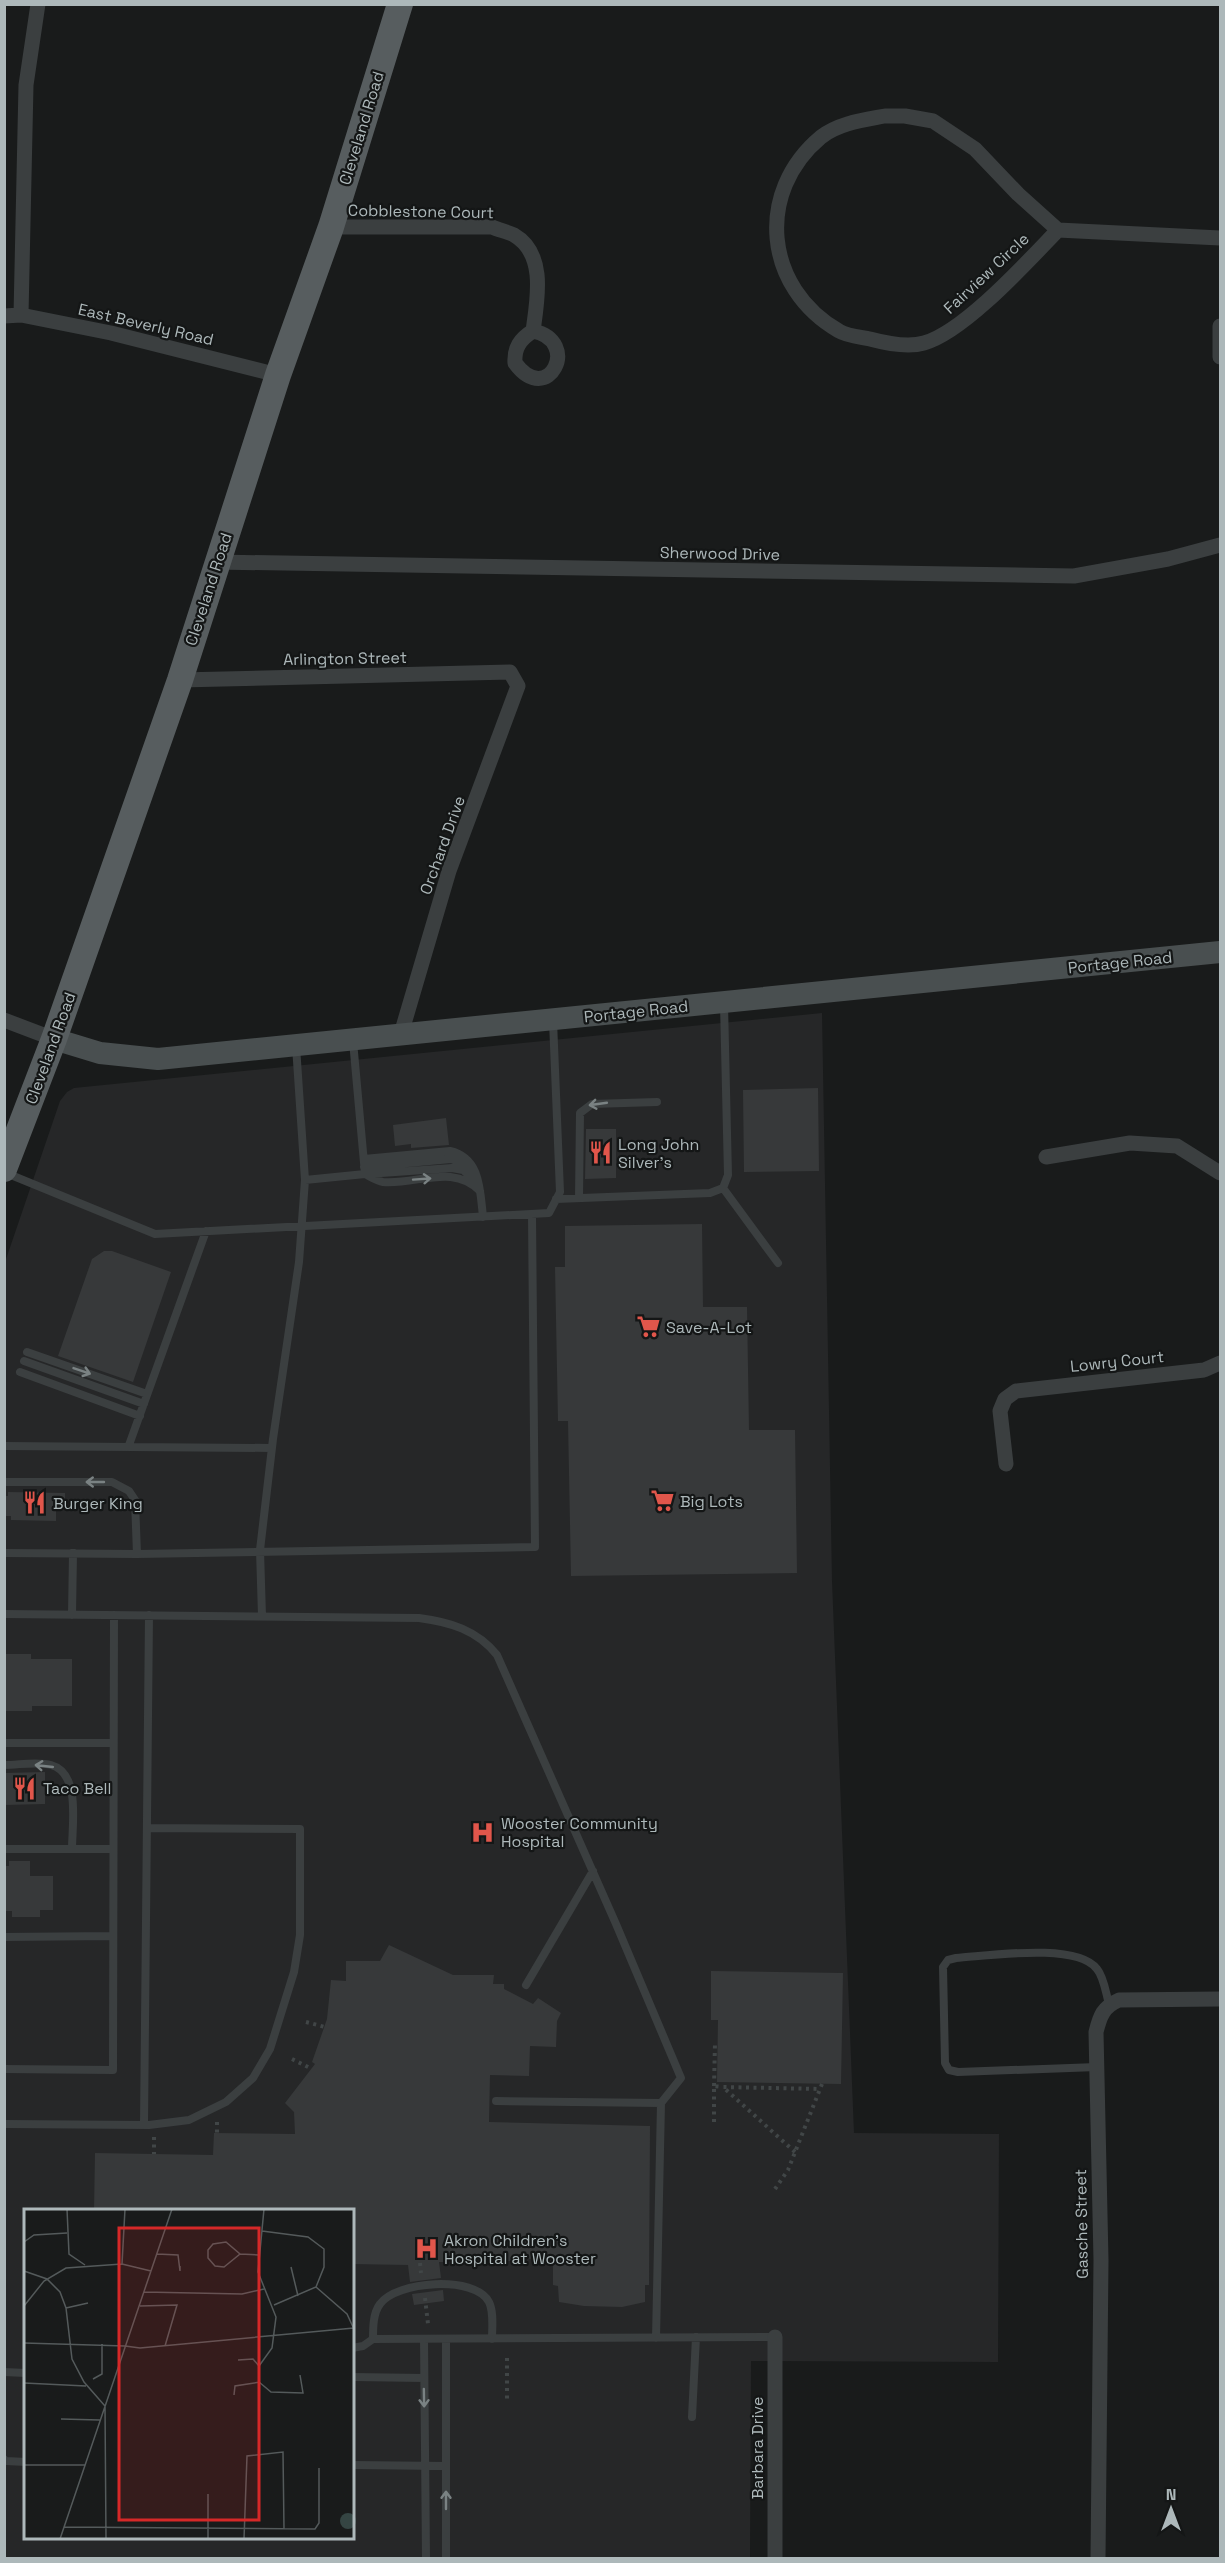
<svg xmlns="http://www.w3.org/2000/svg" width="1225" height="2563" font-family="'Space Grotesk',sans-serif">
<style>
.built{fill:#262728;fill-rule:evenodd}
.building{fill:#37393a}
.lines{fill:none;stroke-linecap:round;stroke-linejoin:round}
.path{stroke:#414647;stroke-width:4;stroke-dasharray:3 4.5;stroke-linecap:butt}
.service{stroke:#3b3f40;stroke-width:8}
.minor{stroke:#3b3f40;stroke-width:15}
.secondary{stroke:#494f50;stroke-width:22}
.primary{stroke:#575d5f;stroke-width:26}
.oneway{stroke:#7a8283}
.labels{text-anchor:middle;stroke-width:4.5;stroke-linejoin:round;paint-order:stroke}
.street-label{font-size:16px;fill:#adb8ba;stroke:#141616}
.poi-label{font-size:16px;fill:#adb8ba;stroke:#141616;text-anchor:start}
.inset-road{fill:none;stroke:#545a5b;stroke-width:1.5}
.view{fill:#d62828;fill-opacity:0.15;stroke:#d62828;stroke-width:3}
.inset-edge{fill:none;stroke:#adb8ba;stroke-width:3}
</style>
<rect width="100%" height="100%" fill="#191b1b"/>
<path class="built" d="M822,1013L832,1581L854,2133L999,2134L998,2362L751,2361L750,2558H5L4,1265L60,1101L67,1092L74,1088ZM26,2210H352V2538H26Z"/>
<path class="building" d="M818,1088L819,1171L744,1172L743,1090Z
M446,1118L449,1145L411,1148V1144L395,1146L393,1125Z
M586,1129H616V1178L585,1179Z
M702,1224L703,1307H747L749,1430H795L797,1573L571,1576L568,1421H558L555,1267H565V1226Z
M104,1251H112L171,1272L133,1382L58,1356L92,1259Z
M8,1492L65,1493V1510H56V1521L11,1520V1516H4V1496H8Z
M4,1654H31V1659H72V1706H32V1711H4Z
M45,1772V1804L4,1805V1773Z
M9,1861H30V1876H53V1910H40V1917H12V1911H4V1866H9Z
M389,1945L453,1975H494L493,1984H504V1989L533,2004L538,1998L561,2013L557,2021L556,2047L530,2046L529,2076L490,2075L489,2122L650,2126L649,2285H645V2302L622,2307L584,2306L559,2302L558,2286L553,2285V2256L502,2262V2258H443V2262H439L441,2278L410,2282L408,2265L352,2264V2211H94L95,2153L213,2155L214,2133L295,2134L294,2112L285,2103L315,2064L312,2062L327,2019L331,1980L346,1981V1961H380Z
M711,1971L843,1973L841,2084L717,2082L718,2020H711Z
M443,2290L444,2301L414,2305L412,2294Z"/>
<g class="lines">
<path class="path" d="M306,2022L325,2027
M292,2059L312,2069
M714,2086L715,2043
M217,2122V2133
M714,2122V2086L723,2087
M154,2137V2154
M795,2152L723,2087L820,2089
M775,2189L788,2170L822,2084
M420,2263L421,2273
M425,2298L428,2324
M507,2358V2402"/>
<path class="service" d="M364,1159L450,1151C481,1158 480,1191 483,1217
M364,1167L451,1159L462,1163L473,1171
M6,1173L155,1234L549,1213L560,1192L553,1021
M365,1174C371,1177 377,1181 383,1182C417,1185 453,1163 480,1191
M367,1174L452,1168L463,1170L478,1183
M305,1180L365,1174L353,1041
M723,1188L778,1263
M579,1198L580,1113L592,1104L657,1102
M556,1199L710,1193L723,1188L728,1175L724,1004
M27,1352L147,1394
M24,1361L144,1404
M20,1372L140,1416
M129,1445L206,1231
M4,1446L271,1448
M4,1482H112L129,1491L135,1500L137,1554
M4,1553L137,1554L535,1547L532,1215
M4,1614L419,1618C450,1622 477,1630 497,1655L616,1924L681,2078L661,2103L656,2338
M72,1615L73,1553
M262,1616L260,1550L273,1439L299,1262L305,1180L296,1046
M4,1743H113
M4,1765C19,1765 37,1761 51,1765C81,1773 72,1825 72,1849
M4,1849H113
M4,1937L113,1936
M526,1985L593,1871
M1097,2067L958,2072L949,2070L945,2063L943,1967L948,1960L956,1958C988,1956 1077,1942 1097,1969C1104,1977 1106,1994 1109,2004
M4,2069L113,2070L114,1615
M496,2101L661,2103
M4,2124L149,2125L189,2120L226,2102L253,2078L270,2049L294,1972L300,1935V1829L147,1828
M144,2124L149,1615
M373,2339C373,2328 373,2313 380,2304C396,2281 475,2275 489,2302C494,2312 492,2328 492,2339
M424,2339L426,2558
M446,2339V2558
M352,2348L363,2346L373,2339L775,2337
M4,2372L26,2373
M352,2377L424,2378
M692,2417L696,2337
M4,2459L6,2461L26,2462
M352,2465L446,2466"/>
<path class="minor" d="M885,116H905L933,121L975,149L1018,194L1058,230C1028,261 964,332 924,343C907,348 885,343 870,339C860,337 847,336 839,331C764,288 755,192 821,137C839,123 864,120 885,116Z
M331,227H492C499,230 508,232 514,235C547,254 537,301 533,331C520,339 514,348 515,363C548,408 582,341 533,331
M1058,230L1220,238
M21,315L26,85L38,4
M4,316L21,315L111,333L278,375
M1220,326V357
M216,562L1074,576L1168,559L1220,545
M180,680L510,672L518,686L449,871L401,1034
M4,1020L54,1039
M1046,1157L1130,1143L1177,1146L1220,1173
M1006,1464L1000,1411L1005,1399L1016,1391L1204,1370L1220,1363
M775,2337V2558
M1098,2558L1101,2260L1096,2032C1100,2016 1103,2007 1119,2000L1220,1999"/>
<path class="secondary" d="M54,1039L100,1053L158,1059L1220,952"/>
<path class="primary" d="M4,1169L54,1039L180,680L278,375L331,227L400,4"/>
</g>
<defs><path id="oneway-shaft" d="M-6 0H5M1.5-3L5.5 0L1.5 3" fill="none" stroke-width="1.6" stroke-linecap="round" stroke-linejoin="round" transform="scale(1.5)"/></defs>
<g class="oneway">
<use href="#oneway-shaft" transform="translate(598 1104) rotate(172)"/>
<use href="#oneway-shaft" transform="translate(422 1179) rotate(-4)"/>
<use href="#oneway-shaft" transform="translate(82 1371) rotate(19)"/>
<use href="#oneway-shaft" transform="translate(95 1482) rotate(180)"/>
<use href="#oneway-shaft" transform="translate(44 1766) rotate(-174)"/>
<use href="#oneway-shaft" transform="translate(424 2398) rotate(89)"/>
<use href="#oneway-shaft" transform="translate(446 2500) rotate(-90)"/>
</g>
<defs>
<symbol id="restaurant-bare" viewBox="-9 -9 18 18"><path d="M-5-6h1v4h1v-4h1v4h1v-4h1v5L-1.5 .5V6h-2V.5L-5-1ZM5-6V6H3V1.5H1.5Q1.5-4 5-6Z" fill="#e1564b" stroke="#141616" stroke-width="2.5" paint-order="stroke"/></symbol>
<symbol id="supermarket-bare" viewBox="-9 -9 18 18"><path d="M-6-5.5h2.5l.6 2H6L4.5 2H-2.5L-4.4-4H-6ZM-1.5 3.2a1.3 1.3 0 1 0 .1 0ZM3 3.2a1.3 1.3 0 1 0 .1 0Z" fill="#e1564b" stroke="#141616" stroke-width="2.5" paint-order="stroke"/></symbol>
<symbol id="hospital-bare" viewBox="-9 -9 18 18"><path d="M-5-5h3v3.5h4V-5h3V5h-3V1.5h-4V5h-3Z" fill="#e1564b" stroke="#141616" stroke-width="2.5" paint-order="stroke"/></symbol>
</defs>
<g fill-rule="evenodd">
<use href="#restaurant-bare" x="584" y="1136" width="33" height="33"/>
<use href="#supermarket-bare" x="632" y="1310" width="33" height="33"/>
<use href="#supermarket-bare" x="646" y="1484" width="33" height="33"/>
<use href="#restaurant-bare" x="18" y="1486" width="33" height="33"/>
<use href="#restaurant-bare" x="8" y="1772" width="33" height="33"/>
<use href="#hospital-bare" x="466" y="1816" width="33" height="33"/>
<use href="#hospital-bare" x="410" y="2232" width="33" height="33"/>
</g>
<g class="labels">
<g class="street-label">
<text transform="translate(361 128) rotate(-73)" y="6">Cleveland Road</text>
<text transform="translate(421 211) rotate(1)" y="6">Cobblestone Court</text>
<text transform="translate(986 273) rotate(-43)" y="6">Fairview Circle</text>
<text transform="translate(146 324) rotate(13)" y="6">East Beverly Road</text>
<text transform="translate(720 553) rotate(1)" y="6">Sherwood Drive</text>
<text transform="translate(208 589) rotate(-72)" y="6">Cleveland Road</text>
<text transform="translate(345 658) rotate(-1)" y="6">Arlington Street</text>
<text transform="translate(442 845) rotate(-70)" y="6">Orchard Drive</text>
<text transform="translate(1120 962) rotate(-6)" y="6">Portage Road</text>
<text transform="translate(636 1011) rotate(-6)" y="6">Portage Road</text>
<text transform="translate(50 1048) rotate(-70)" y="6">Cleveland Road</text>
<text transform="translate(1117 1361) rotate(-6)" y="6">Lowry Court</text>
<text transform="translate(1081 2224) rotate(-91)" y="6">Gasche Street</text>
<text transform="translate(757 2448) rotate(-90)" y="6">Barbara Drive</text>
</g>
<g class="poi-label">
<text x="618" y="1150">Long John<tspan x="618" dy="18">Silver's</tspan></text>
<text x="666" y="1333">Save-A-Lot</text>
<text x="680" y="1507">Big Lots</text>
<text x="53" y="1509">Burger King</text>
<text x="43" y="1794">Taco Bell</text>
<text x="501" y="1829">Wooster Community<tspan x="501" dy="18">Hospital</tspan></text>
<text x="444" y="2246">Akron Children's<tspan x="444" dy="18">Hospital at Wooster</tspan></text>
</g>
</g>
<g transform="translate(24 2209)">
<rect width="330" height="330" fill="#191b1b"/>
<path d="M316 312a8 8 0 1 1 16 0a8 8 0 1 1-16 0Z" fill="#354543"/>
<path class="inset-road" d="M43,0L45,45L61,56M240,0L234,63L252,108L248,139L235,157V173L247,183L279,184L276,166M238,22L284,28L300,40V58L292,78L250,96M0,33L10,26L43,24M202,33L216,45L200,58L191,57L184,49V41L189,35ZM133,45L154,46L156,62V57M216,45L235,46M98,55L101,0M267,58L274,87M0,62L23,70L36,83L42,99L48,150L60,173L81,197L82,330M292,78L323,105L329,118M120,83L218,85L240,80M0,97L20,72L42,59L98,55L127,62M116,97L153,96L141,137M42,99L64,94M0,134L101,137M101,137L116,139L330,119M214,151L229,150L235,157M69,170L78,165V135M0,174L62,177M210,186L211,177L236,173M37,210L76,211M0,256H61M184,285V330M40,318L291,320L295,314V259M36,330L148,0M220,330L223,247L259,243L260,320"/>
<path class="view" d="M95,19H235V311H95Z"/>
<rect width="330" height="330" class="inset-edge"/>
</g>
<rect width="1225" height="2563" fill="none" stroke="#adb8ba" stroke-width="12"/>
<g transform="translate(1171 2509)" stroke="#141616" stroke-width="4.5" paint-order="stroke">
<path d="M0-4.5L10 22L0 15L-10 22Z" fill="#adb8ba"/>
<text y="-9" font-size="16" font-weight="bold" text-anchor="middle" fill="#adb8ba">N</text>
</g>
</svg>
